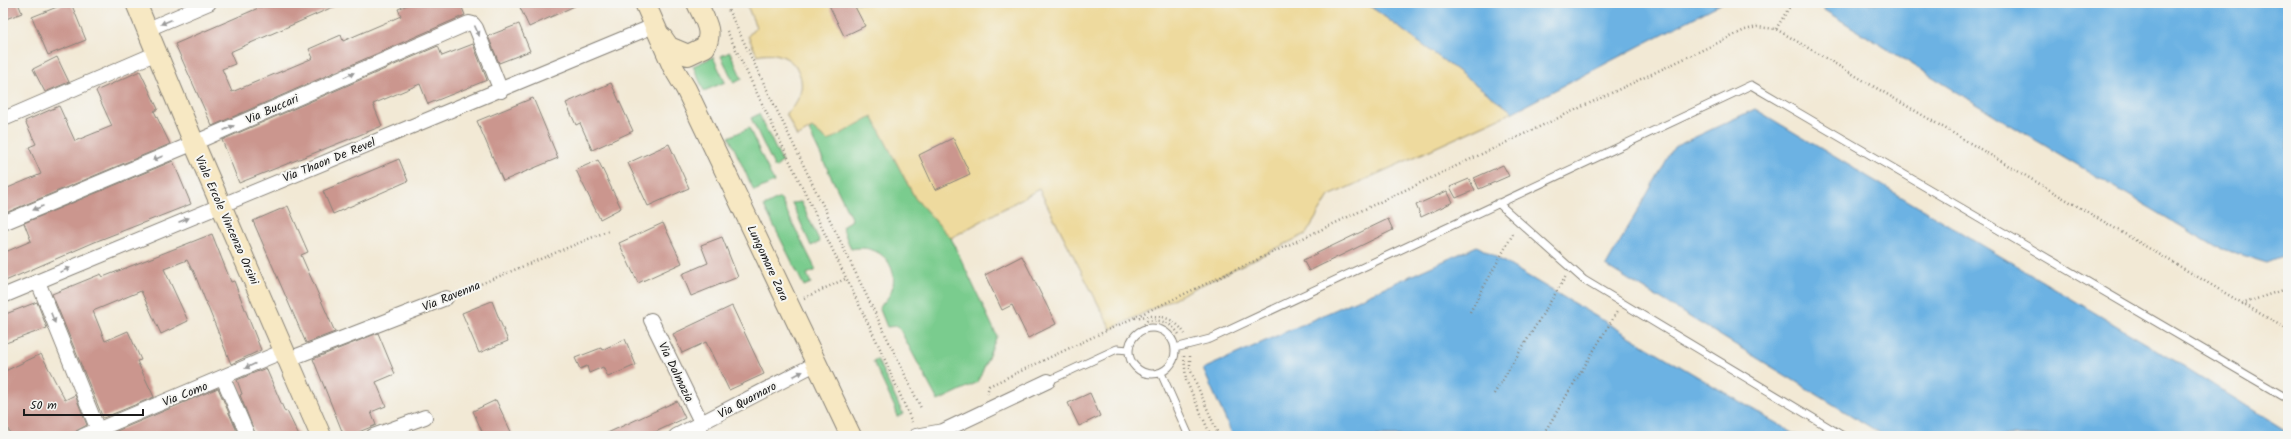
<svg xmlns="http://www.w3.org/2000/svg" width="2291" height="439" font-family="Kalam,sans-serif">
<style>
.green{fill:#7acc8e;stroke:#4b7455}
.sand{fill:#eeda9e;stroke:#857b5d}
.water{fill:#6cb2e3;stroke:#446780}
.building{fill:#cb968e}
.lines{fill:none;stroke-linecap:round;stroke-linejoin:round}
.lane-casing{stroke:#878278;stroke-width:9}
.street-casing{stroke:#878278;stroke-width:16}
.secondary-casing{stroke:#878278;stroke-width:22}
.path{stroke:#878278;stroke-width:2.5;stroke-dasharray:1 3;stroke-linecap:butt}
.lane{stroke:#fff;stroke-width:7}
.street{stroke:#fff;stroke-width:14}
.secondary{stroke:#f7e8c3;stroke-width:20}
.oneway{fill:#999}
.labels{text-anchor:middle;stroke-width:4;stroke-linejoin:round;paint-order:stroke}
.street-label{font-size:12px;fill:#1c1c1c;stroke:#f6f6f2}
</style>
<rect width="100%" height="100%" fill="#f6f6f2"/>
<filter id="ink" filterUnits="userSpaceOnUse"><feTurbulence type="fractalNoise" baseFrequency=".025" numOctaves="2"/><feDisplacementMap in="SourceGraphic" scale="8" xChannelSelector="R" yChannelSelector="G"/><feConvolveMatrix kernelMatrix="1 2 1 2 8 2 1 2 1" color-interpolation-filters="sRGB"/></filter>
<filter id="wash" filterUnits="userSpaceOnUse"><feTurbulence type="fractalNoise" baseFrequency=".012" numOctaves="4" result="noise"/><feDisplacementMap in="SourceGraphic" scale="16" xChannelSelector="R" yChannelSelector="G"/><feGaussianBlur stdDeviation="0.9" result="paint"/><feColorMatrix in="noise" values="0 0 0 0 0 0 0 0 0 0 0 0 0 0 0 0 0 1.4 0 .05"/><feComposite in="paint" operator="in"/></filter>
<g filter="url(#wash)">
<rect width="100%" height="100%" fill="#f2e9d5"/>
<path class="green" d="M730,52L742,79L734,83L721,56Z
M713,57L725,82L704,91L693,66Z
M759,114L782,162L775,168L751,118Z
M872,116L915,198L951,238L997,336L978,382L938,401L898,326L887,327L879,307C909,283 889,241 851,249L842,227L852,220L809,131L812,128L829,140Z
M749,128L774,182L754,191L729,137Z
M780,198L816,270L807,274L811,283L804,286L764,206Z
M801,202L820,242L811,246L792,203Z
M877,359L903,414L897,417L896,410L873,361Z"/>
<path class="sand" d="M746,3H1366L1513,112L1329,196L1306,234L1111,329L1039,189L951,238L915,198L872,116L828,141L812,128L797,137L786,113C818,88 796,45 757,55L748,36L756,27Z"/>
<path class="water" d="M1366,3H1722L1513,112Z
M1825,3H2288V255L2267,263L2216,247L2022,132L1824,10Z
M1755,109L2177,362L2288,432V436H1885L1606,266L1674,147Z
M1477,246L1499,259L1798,436H1233L1203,369Z"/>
<g id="blocks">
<path class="building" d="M3,3H18L22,13L3,20Z
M67,3H71L86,40L48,55L32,17Z
M270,3H342L230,52L235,64L222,69L232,92L313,58L309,49L341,35L343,41L401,16L398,9L412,3H460L465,15L212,126L175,44Z
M518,3H581L529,27Z
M828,3H853L865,26L844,36Z
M519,24L530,51L499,63L488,36Z
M473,44L487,80L428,104L420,84L373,104L382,126L239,183L222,140L438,46L442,56Z
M57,57L69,82L45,92L33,69Z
M140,71L158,109L154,111L170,144L3,214V190L41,174L29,147L36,144L25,121L59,106L75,141L112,126L96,91Z
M611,83L633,131L592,150L580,123L576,125L566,103Z
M533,98L558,158L503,181L477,121Z
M953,138L970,174L935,190L919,155Z
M669,144L689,188L648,206L628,163Z
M399,159L408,181L333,214L323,191Z
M598,160L621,208L600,219L576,170Z
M173,161L191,204L97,241L3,282V253L31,241L24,223Z
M1503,165L1509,176L1479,189L1474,178Z
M1469,179L1475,190L1456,198L1450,187Z
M1447,191L1453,202L1421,217L1416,205Z
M288,206L308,252L301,255L335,332L306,343L253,221Z
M1388,219L1393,230L1309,271L1303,260Z
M663,223L682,263L638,283L619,243Z
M212,234L231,282L234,281L261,350L231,364L193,270H192L187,260L164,269L188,321L161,334L141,291L93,311L105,341L128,331L141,360L137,361L154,397L103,418L52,294L101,274L103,277Z
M722,237L738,277L691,296L682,274L708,263L701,245Z
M1022,256L1056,324L1028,338L1012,305L1002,310L985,275Z
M492,301L508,341L479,353L462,313Z
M37,302L47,328L3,344V315Z
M732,306L764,374L729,390L706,342L682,353L673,334Z
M378,333L395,374L376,382L386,406L371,412L376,425L349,436H344L313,359Z
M625,339L636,365L608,377L603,367L589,373L587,366L580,369L575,358L601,348L602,350Z
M41,354L65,400L75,395L87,425L76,431L75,436H11L3,417V372Z
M266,368L285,412L287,411L299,436H256L240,395L242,394L237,380Z
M218,388L239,436H105Z
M1090,393L1100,416L1079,426L1068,403Z
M496,400L513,436H484L473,411Z
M677,401L685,418L647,436H601Z"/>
</g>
</g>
<g filter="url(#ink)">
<use href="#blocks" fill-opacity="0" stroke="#878278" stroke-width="1"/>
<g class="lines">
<defs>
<path id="lane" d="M1498,203L1584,280L1843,436
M1129 351a23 23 0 1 1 46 0a23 23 0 1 1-46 0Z
M1175,348L1210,339L1751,85L2288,399
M1161,373L1189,436
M1048,381L1117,349L1129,350"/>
<path id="street" d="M148,29L209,3
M6,118L157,53
M3,223L194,143L469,23L473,24L476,28L501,91
M38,282L98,430
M3,296L656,25
M651,320L702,424
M289,359L446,298
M223,378L248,436
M83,436L286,350
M373,436L425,417
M676,436L817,363
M916,436L943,431L1048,381"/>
<path id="secondary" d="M136,3L194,143L321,436
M645,3L673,67L686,89L851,436
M662,37L669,47L688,55L705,47C714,31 704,19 697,3"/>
</defs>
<use href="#lane" class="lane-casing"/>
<use href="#street" class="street-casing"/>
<use href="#secondary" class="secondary-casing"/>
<path class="path" d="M725,3L921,408
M1776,29L1792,3
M727,31L878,344L912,422
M459,293L610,230
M804,298L845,279
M2242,304L2288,288
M1470,312L1514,232
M1135,318C1156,314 1173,315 1185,334
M1137,334L1147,321C1162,319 1172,323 1180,336
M1184,356L1186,380L1211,436
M1190,356V369L1219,436
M987,394L989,386L1745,30L1757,27L1776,29L2288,330
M1494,394L1566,276
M1544,433L1617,312"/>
<use href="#lane" class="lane"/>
<use href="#street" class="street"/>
<use href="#secondary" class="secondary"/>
</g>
<defs><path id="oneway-solid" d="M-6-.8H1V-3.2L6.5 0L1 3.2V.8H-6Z"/></defs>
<g class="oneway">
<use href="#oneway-solid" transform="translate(166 22) rotate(157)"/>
<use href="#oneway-solid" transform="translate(477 31) rotate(66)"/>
<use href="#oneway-solid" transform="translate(349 75) rotate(-24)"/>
<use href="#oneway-solid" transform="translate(229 128) rotate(-24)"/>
<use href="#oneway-solid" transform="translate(158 158) rotate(157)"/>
<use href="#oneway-solid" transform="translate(38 208) rotate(157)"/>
<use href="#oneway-solid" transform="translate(184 220) rotate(-23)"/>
<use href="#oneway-solid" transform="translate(65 270) rotate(-23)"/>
<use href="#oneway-solid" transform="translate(53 318) rotate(68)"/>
<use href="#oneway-solid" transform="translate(250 366) rotate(156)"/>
<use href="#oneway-solid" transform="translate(798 374) rotate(-28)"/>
</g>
</g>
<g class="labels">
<g class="street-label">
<text transform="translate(272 109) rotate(-24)" y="4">Via Buccari</text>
<text transform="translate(329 160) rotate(-22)" y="4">Via Thaon De Revel</text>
<text transform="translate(227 220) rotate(66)" y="4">Viale Ercole Vincenzo Orsini</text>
<text transform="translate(768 263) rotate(65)" y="4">Lungomare Zara</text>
<text transform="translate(451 296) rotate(-22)" y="4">Via Ravenna</text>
<text transform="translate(676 372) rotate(64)" y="4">Via Dalmazia</text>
<text transform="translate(185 394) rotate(-22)" y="4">Via Como</text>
<text transform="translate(747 400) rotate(-28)" y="4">Via Quarnaro</text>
</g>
</g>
<rect width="2291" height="439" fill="none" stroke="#f6f6f2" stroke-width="16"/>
<path d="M24 409v6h119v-6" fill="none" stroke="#1c1c1c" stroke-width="2"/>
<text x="30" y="409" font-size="12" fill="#1c1c1c" stroke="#f6f6f2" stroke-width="3" paint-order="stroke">50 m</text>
</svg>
